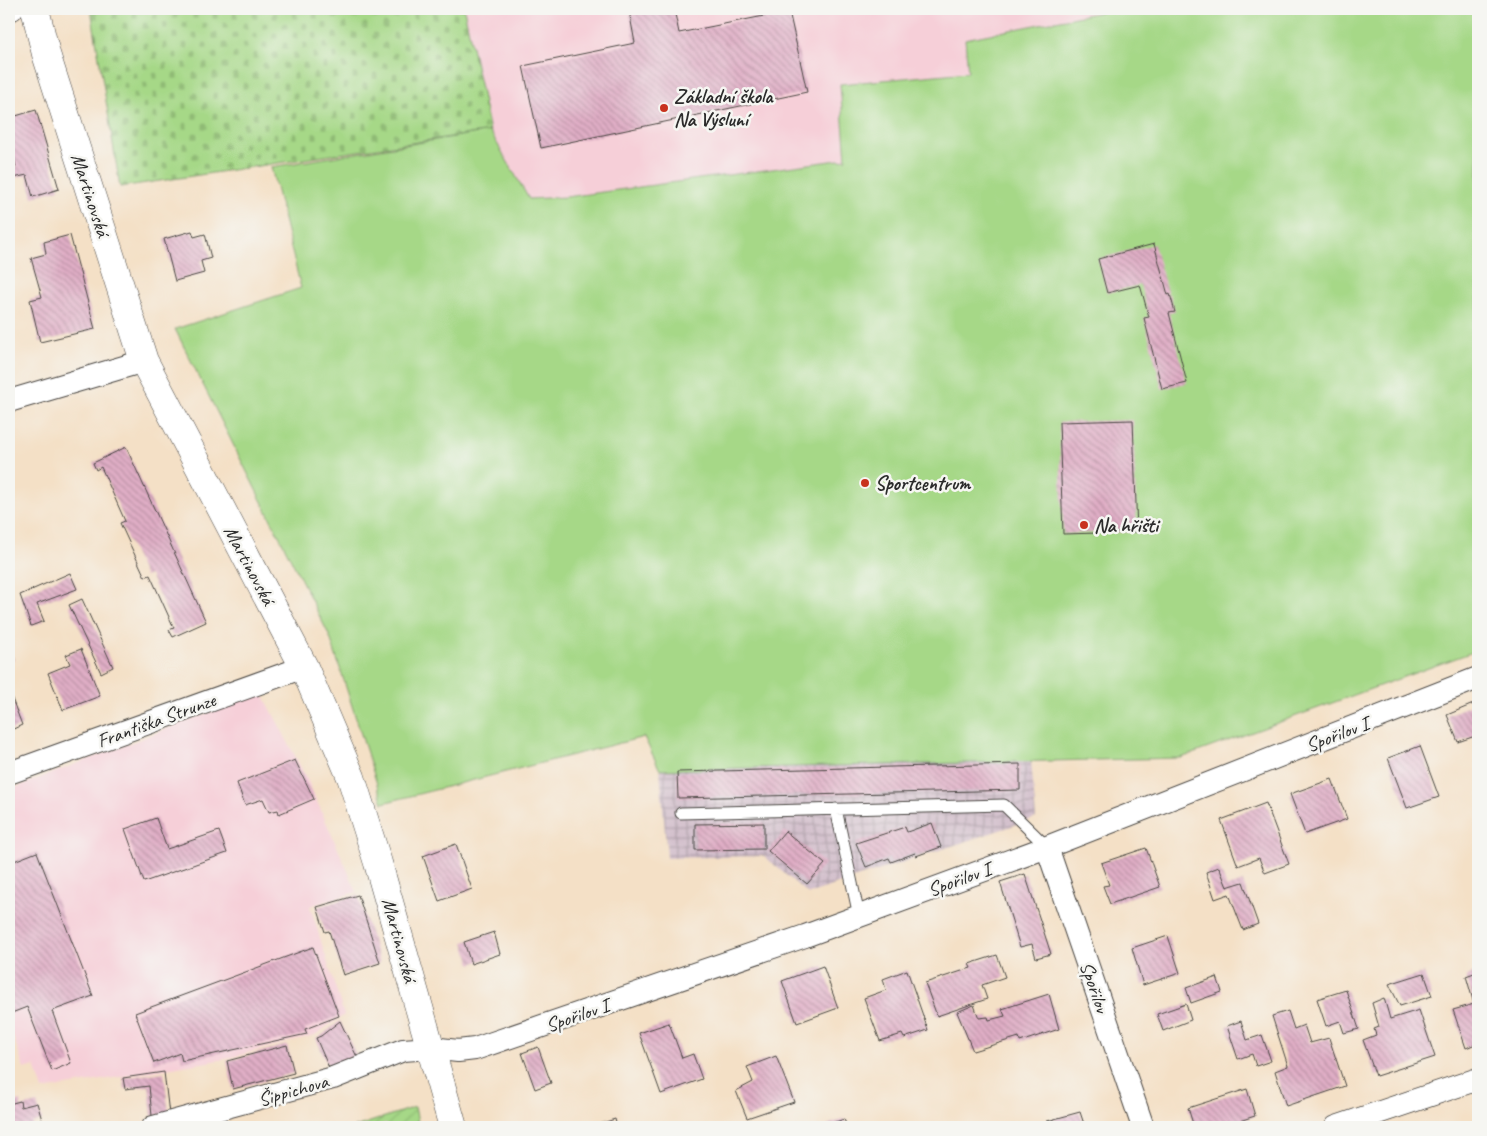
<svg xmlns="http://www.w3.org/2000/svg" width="1487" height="1136" font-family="Caveat,sans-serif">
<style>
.built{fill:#f6cfd8}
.industrial{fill:url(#industrial-grid)}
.grass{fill:#a6d887;stroke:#688259}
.cemetery{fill:url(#cemetery-stones);stroke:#688259}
.garden{fill:url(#garden-furrows);stroke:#688259}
.building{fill:url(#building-back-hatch)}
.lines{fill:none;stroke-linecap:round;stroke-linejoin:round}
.service-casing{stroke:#494642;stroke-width:13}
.minor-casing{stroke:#494642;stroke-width:24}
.tertiary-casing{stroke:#494642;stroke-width:29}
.service{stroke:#fff;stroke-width:11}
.minor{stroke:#fff;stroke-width:22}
.tertiary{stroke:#fff;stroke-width:28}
.poi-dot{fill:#c8321e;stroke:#f6f6f2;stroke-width:2}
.labels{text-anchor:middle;stroke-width:5;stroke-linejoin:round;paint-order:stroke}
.poi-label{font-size:20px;font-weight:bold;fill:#2b2b2b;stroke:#f6f6f2;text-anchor:start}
.street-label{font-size:20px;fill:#2b2b2b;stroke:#f6f6f2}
</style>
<defs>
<pattern id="industrial-grid" width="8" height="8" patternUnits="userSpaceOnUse" patternTransform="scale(1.25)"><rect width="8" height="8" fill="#d1bdca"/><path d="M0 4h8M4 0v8" fill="none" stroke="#aa9aa4"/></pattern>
<pattern id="cemetery-stones" width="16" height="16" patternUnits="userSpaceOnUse" patternTransform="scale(1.25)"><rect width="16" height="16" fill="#a6d887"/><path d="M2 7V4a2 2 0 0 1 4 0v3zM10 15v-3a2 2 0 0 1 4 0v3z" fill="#8fba75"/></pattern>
<pattern id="garden-furrows" width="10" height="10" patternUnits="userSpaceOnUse" patternTransform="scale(1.25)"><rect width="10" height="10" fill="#a6d887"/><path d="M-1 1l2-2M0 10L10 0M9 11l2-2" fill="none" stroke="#8fba75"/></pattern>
<pattern id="building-back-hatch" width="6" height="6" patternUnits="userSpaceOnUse" patternTransform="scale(1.25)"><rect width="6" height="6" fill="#e0aec6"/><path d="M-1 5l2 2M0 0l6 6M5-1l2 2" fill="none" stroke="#b68ea1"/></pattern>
</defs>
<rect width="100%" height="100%" fill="#f6f6f2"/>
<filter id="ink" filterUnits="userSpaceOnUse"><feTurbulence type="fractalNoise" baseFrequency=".02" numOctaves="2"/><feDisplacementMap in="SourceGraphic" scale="10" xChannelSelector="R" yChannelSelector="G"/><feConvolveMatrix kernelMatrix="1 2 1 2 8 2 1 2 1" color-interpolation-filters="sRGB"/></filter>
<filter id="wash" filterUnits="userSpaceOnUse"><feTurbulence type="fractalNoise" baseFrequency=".0096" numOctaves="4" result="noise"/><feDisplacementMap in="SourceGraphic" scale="20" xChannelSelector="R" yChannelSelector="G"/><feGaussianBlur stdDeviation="1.12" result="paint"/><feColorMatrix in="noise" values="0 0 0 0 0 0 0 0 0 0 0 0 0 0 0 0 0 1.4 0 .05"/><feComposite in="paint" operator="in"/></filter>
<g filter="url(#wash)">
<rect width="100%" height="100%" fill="#f4e0c6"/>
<path class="built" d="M464,9H1116L966,39L969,72L840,84L846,159L566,197L529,199L490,131Z
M262,692L308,781L357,892L310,906L344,1015L315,1035L225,1059L43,1090L35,1066L24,1069L9,1023V790Z"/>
<path class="industrial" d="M1031,761L1036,818L808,894L764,856L667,858L660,770Z"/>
<path class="grass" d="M1116,9H1478V650L1181,758L660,770L644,737L383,803L330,637L175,329L301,288L271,167L490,131L529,199L566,197L846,159L840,84L968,72L965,39Z"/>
<path class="cemetery" d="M91,9H464L490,131L120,187Z"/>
<path class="garden" d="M415,1107L419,1127H355Z"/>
<g id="blocks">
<path class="building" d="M644,9H674L679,33L789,11L807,92L541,148L523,66L635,43L630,16L632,12L644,11Z
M36,110L59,189L33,197L27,175L9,179V169L16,167L14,158L9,159V118Z
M192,231L194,237L205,234L211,258L201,261L204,273L175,281L164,239Z
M70,235L95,329L40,342L30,300L42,297L31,258L46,254L44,242Z
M1154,244L1168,295L1170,294L1175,312L1169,313L1187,383L1162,389L1144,318L1149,317L1140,285L1107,293L1098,259Z
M1133,420L1137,532L1063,534L1059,422Z
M126,447L206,622L173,637L169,630L174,628L150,575L145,577L120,523L125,521L101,467L96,470L93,463Z
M70,573L77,589L37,604L44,621L31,626L20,595Z
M82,599L113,667L101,673L69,605Z
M9,647L14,660L9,662Z
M81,649L100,696L63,710L48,673L70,664L66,655Z
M9,691L22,725L9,731Z
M1478,702V735L1458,742L1447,715Z
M1420,746L1439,797L1407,808L1388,758Z
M295,760L314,799L279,814L278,810L269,812L263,799L245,805L237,783Z
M1020,764V790L678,798L677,772Z
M1332,779L1347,819L1305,834L1290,794Z
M1266,803L1289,864L1265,873L1259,858L1238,866L1221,820Z
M156,818L167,849L219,831L227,853L144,882L125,829Z
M764,823V849L695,850V824Z
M932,823L941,847L916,856L915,853L891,862L889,858L866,867L856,843L905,827L907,832Z
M785,831L825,864L807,884L768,851Z
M456,844L472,889L439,901L423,856Z
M1146,848L1160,887L1110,904L1103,886L1109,885L1101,863Z
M37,852L93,996L52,1011L71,1063L52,1071L27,1007L9,1014V863Z
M1219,867L1227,887L1243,882L1258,924L1243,930L1229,894L1215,899L1206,872Z
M1025,874L1051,954L1036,958L1032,944L1020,947L1000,882Z
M358,895L380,963L343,975L329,931L325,932L317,907Z
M494,932L500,954L471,964L464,942Z
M1168,936L1180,973L1143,985L1132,948Z
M313,947L339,1016L305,1029L307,1034L182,1061L180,1053L154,1063L135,1013Z
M997,955L1005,977L982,985L987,999L937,1016L925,983L971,968L969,964Z
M823,966L838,1008L797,1023L782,981Z
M907,970L928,1030L904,1038L902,1034L880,1041L864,998L886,990L883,979Z
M1424,973L1432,996L1400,1006L1389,984Z
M1474,973L1478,986V1043L1466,1048L1453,1010L1474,1004L1466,976Z
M1217,977L1222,992L1191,1003L1186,988Z
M1346,990L1359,1029L1344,1033L1340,1021L1326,1026L1317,999Z
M1049,994L1059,1029L1020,1042L1019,1037L973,1051L957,1012L974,1005L979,1018L988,1017L989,1020L1005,1016L1002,1009Z
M1384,998L1390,1019L1419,1010L1435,1057L1376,1076L1363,1040L1376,1035L1374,1029L1379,1027L1372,1003Z
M1186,1004L1191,1020L1163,1031L1157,1014Z
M1288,1011L1294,1029L1304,1025L1310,1043L1329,1038L1345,1086L1286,1106L1275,1071L1288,1066L1272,1016Z
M340,1021L357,1057L329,1068L316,1038L321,1036Z
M1241,1021L1247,1040L1262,1035L1271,1061L1256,1066L1252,1054L1238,1059L1227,1026Z
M669,1023L682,1058L693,1054L702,1079L661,1094L639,1033Z
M287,1045L294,1073L233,1089L227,1061Z
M538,1047L551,1083L535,1089L522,1053Z
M776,1056L794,1102L747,1118L736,1091L753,1082L747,1067Z
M164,1072L169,1114L152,1116L149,1086L125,1089L123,1078Z
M1247,1089L1255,1116L1220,1127H1194L1188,1108Z
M20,1101L21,1107L37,1103L42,1120L32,1123L33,1127H9V1104Z
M1080,1112L1085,1127H1049L1047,1121Z
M615,1119L617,1127H590Z
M844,1119L847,1127H828L827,1125Z
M386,1123L388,1127L393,1125L394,1127H373Z"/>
</g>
</g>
<g filter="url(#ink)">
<use href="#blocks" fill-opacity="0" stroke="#494642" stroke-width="1"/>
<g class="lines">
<defs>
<path id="service" d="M836,809L859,916
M681,813L1004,805L1047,847"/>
<path id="minor" d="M9,10L12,9
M9,401L144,361
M9,773L304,667
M1047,847L1143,1127
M153,1127L333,1078L403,1050L431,1048L458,1051L475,1049L805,936L1047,847L1478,678
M1336,1127L1478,1079"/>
<path id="tertiary" d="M35,9L46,54L144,361L304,667L351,777L378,863L453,1127"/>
</defs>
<use href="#service" class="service-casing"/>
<use href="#minor" class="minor-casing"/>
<use href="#tertiary" class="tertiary-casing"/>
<use href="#service" class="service"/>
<use href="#minor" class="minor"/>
<use href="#tertiary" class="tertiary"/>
</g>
</g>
<g class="poi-dot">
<circle cx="664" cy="108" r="5"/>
<circle cx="865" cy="483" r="5"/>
<circle cx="1084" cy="525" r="5"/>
</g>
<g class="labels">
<g class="poi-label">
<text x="674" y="103">Základní škola<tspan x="674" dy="23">Na Výsluní</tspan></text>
<text x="875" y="490">Sportcentrum</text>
<text x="1094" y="532">Na hřišti</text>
</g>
<g class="street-label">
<text transform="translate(91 195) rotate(72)" y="7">Martinovská</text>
<text transform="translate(250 565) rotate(62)" y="7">Martinovská</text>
<text transform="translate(156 720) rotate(-20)" y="7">Františka Strunze</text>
<text transform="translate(1337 734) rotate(-21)" y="7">Spořilov I</text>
<text transform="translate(959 879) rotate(-20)" y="7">Spořilov I</text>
<text transform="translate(400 940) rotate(75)" y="7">Martinovská</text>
<text transform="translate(1095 987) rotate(71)" y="7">Spořilov</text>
<text transform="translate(577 1015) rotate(-19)" y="7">Spořilov I</text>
<text transform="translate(293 1090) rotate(-16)" y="7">Šippichova</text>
</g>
</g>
<rect width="1487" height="1136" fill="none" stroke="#f6f6f2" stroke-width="30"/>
</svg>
